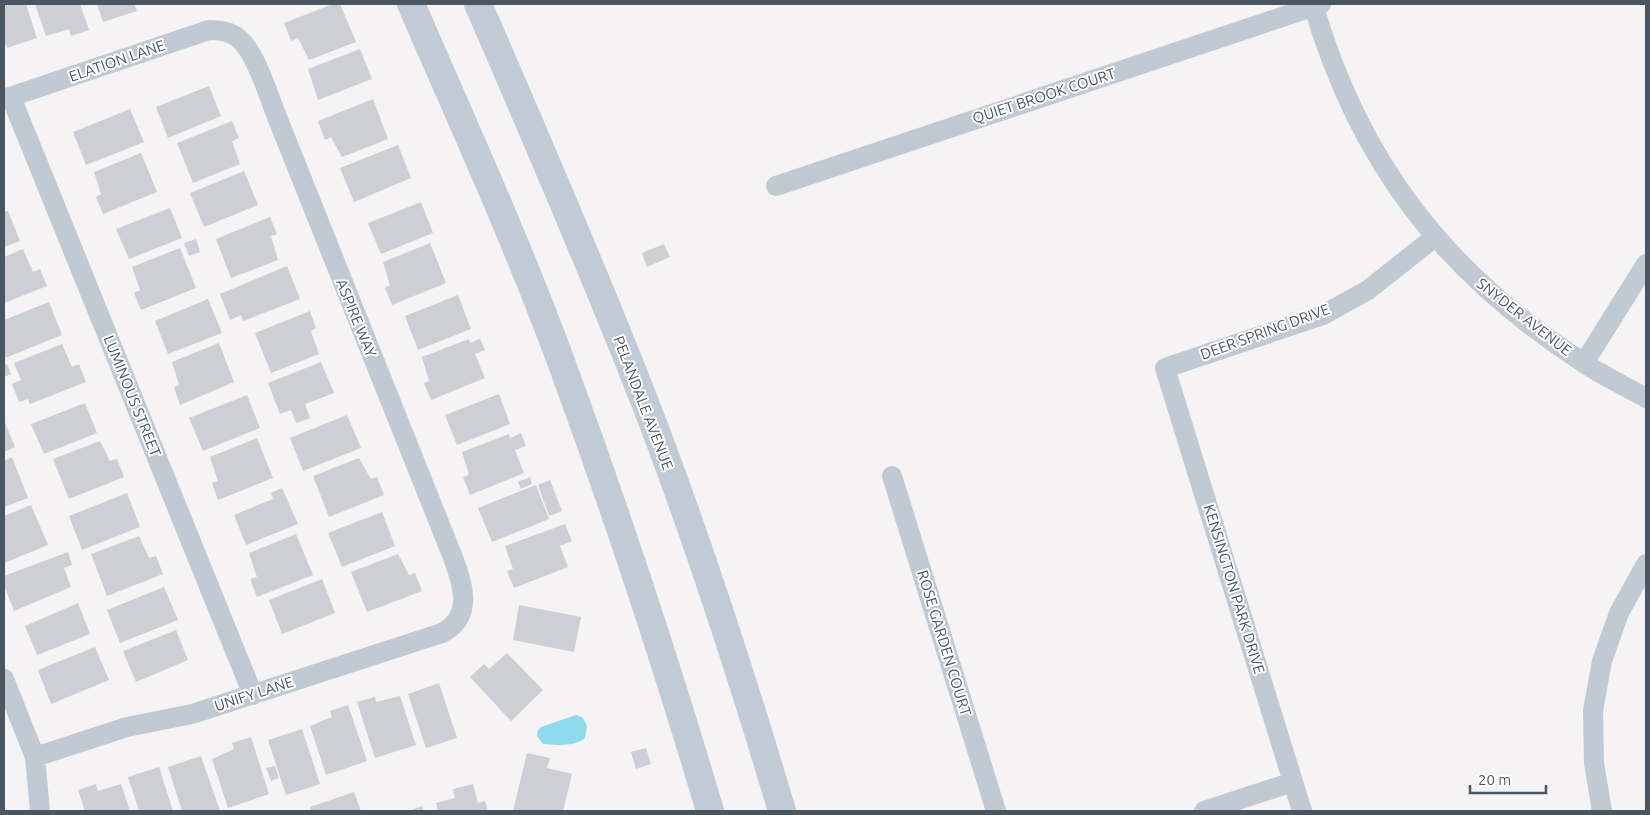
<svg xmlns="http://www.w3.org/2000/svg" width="1650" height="815" font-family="Ubuntu,sans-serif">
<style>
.water{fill:#90daee}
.building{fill:#cdcfd5}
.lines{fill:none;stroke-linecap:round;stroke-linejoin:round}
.minor{stroke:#c1cad2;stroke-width:20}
.secondary{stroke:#c1cbd6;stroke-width:28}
.labels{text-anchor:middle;stroke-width:4;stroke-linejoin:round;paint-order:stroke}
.street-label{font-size:15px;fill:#4a5661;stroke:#fff}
</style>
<rect width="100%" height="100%" fill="#f5f3f3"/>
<path class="water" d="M576,715L583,718L587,726L585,738C574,747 556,745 543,744L537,736L538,730L541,727Z"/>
<path class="building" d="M4,4H26L37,38L7,48L4,40Z
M35,4H80L89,30L71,36L69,29L46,36Z
M97,4H134L137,11L103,22Z
M333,4H340L356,42L309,60L298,38L291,41L284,23Z
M360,49L372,79L318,100L308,69Z
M209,86L221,116L168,138L156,107Z
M373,99L388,139L342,157L331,137L325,140L318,121Z
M130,109L144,142L86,165L73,132Z
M232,121L239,138L232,141L240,164L193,183L177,143Z
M398,145L411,178L354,202L340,168Z
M141,153L157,192L103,214L96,197L101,194L94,172Z
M244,171L258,205L204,227L190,193Z
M421,202L433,233L381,254L368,223Z
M170,208L182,238L129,259L116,229Z
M8,211L20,241L4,247V212Z
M270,217L277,234L271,236L278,260L231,278L216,239Z
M196,239L200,252L189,256L184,243Z
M430,243L446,283L392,305L385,288L390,285L383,262Z
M664,244L670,257L647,267L642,253Z
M180,248L196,288L141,310L134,293L140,290L132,267Z
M23,249L33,272L40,269L47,286L4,303V257Z
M287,266L300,299L243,321L241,315L230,320L220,294Z
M458,295L471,329L418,350L405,316Z
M208,299L222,333L168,354L155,321Z
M49,302L62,335L5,358L4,320Z
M310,311L316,328L311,331L319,354L271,373L255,333Z
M469,339L470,343L480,339L485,350L475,354L485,378L431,400L424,383L429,381L422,357Z
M219,343L234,382L180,405L174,387L179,385L172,362Z
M62,344L72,367L79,364L86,382L30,404L28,399L19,402L12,384L21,380L14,363Z
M321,362L334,393L305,404L310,418L296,423L291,410L280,414L268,383Z
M7,364L11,374L4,377V365Z
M499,394L510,424L457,445L445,415Z
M247,395L260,428L203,451L189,418Z
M85,403L97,433L44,454L31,424Z
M347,415L361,448L303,471L290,438Z
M4,420L15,447L4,452Z
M521,433L526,446L515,450L524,473L470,495L463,477L469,475L462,452L509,434L510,438Z
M257,438L273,478L218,500L212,483L218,481L210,457Z
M100,441L110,461L117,459L124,477L69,499L53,459Z
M12,457L28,498L4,507V461Z
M359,458L371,479L377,477L384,495L329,517L313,476Z
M530,477L532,484L521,489L518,482Z
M550,480L562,511L549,516L538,485Z
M536,485L549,519L492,542L478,508Z
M282,488L298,524L246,545L234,515L273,499L271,493Z
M127,493L140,527L82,550L69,516Z
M31,505L48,545L4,563V516Z
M382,512L395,546L342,567L328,533Z
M565,524L572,541L560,546L568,567L514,588L507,571L513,569L505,546Z
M296,534L313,575L257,597L250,579L257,577L249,553Z
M139,536L149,558L156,556L163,574L107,596L91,554Z
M68,552L72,565L64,568L71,587L14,611L4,585V576Z
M398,554L409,575L415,573L422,591L367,612L351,572Z
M322,579L335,613L282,634L269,600Z
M164,587L178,620L120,643L107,610Z
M78,603L90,634L37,655L25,626Z
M519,605L581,617L574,652L513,640Z
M176,630L188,660L136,682L123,651Z
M95,647L109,680L51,704L38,670Z
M507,653L543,690L511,721L470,677L484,664L489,669Z
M439,683L457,738L426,748L408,694Z
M400,696L416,745L375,758L357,702L375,697L376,702Z
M348,705L367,761L326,775L310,726L332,717L330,711Z
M302,729L320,784L286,795L268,740Z
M251,737L269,794L228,808L212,759L234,749L232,743Z
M646,748L651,764L636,769L631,752Z
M527,753L550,758L547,768L572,774L563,811H513Z
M201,756L220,811H182L168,767Z
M275,766L279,778L271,781L266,768Z
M159,767L173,811H139L128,777Z
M96,784L98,791L121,784L130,811H85L78,790Z
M473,784L478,803L485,801L488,811H438L436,803L455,798L453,789Z
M354,792L361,811H311L310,807Z
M422,806L423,811H408Z"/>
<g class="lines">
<path class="minor" d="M1313,4C1359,163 1445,273 1584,363C1603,376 1625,386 1646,398
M11,97L253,695
M4,99L209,30C219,30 230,31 238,38C256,51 270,101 279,122L452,555C462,582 475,616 442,633L192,714L127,727L35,757
M776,186L1321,4
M1584,363L1646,264
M892,476L996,811
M4,679L35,757L40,811
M1204,811L1293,782
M1302,811L1165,368L1323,315L1368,290L1435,237
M1602,811L1594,763L1593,711L1602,661L1619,613L1646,564"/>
<path class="secondary" d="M411,4C463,124 518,244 563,367C617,514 666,662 710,811
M478,4C535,135 592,267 644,400C696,534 741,673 782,811"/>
</g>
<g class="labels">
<g class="street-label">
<text transform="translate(117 61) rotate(-19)" y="5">ELATION LANE</text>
<text transform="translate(1044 96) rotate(-18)" y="5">QUIET BROOK COURT</text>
<text transform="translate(1524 317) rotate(38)" y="5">SNYDER AVENUE</text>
<text transform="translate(356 318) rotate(68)" y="5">ASPIRE WAY</text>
<text transform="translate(1265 332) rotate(-20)" y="5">DEER SPRING DRIVE</text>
<text transform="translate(132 396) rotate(68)" y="5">LUMINOUS STREET</text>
<text transform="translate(643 403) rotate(69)" y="5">PELANDALE AVENUE</text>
<text transform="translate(1234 589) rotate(73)" y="5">KENSINGTON PARK DRIVE</text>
<text transform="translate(944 643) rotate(73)" y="5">ROSE GARDEN COURT</text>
<text transform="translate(254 694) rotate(-18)" y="5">UNIFY LANE</text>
</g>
</g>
<rect width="1650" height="815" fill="none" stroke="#4a5661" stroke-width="10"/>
<path d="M1470 785v8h76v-8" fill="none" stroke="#4a5661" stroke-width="2.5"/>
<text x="1478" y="785" font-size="15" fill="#4a5661" stroke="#ffffff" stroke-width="4" paint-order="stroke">20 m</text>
</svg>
